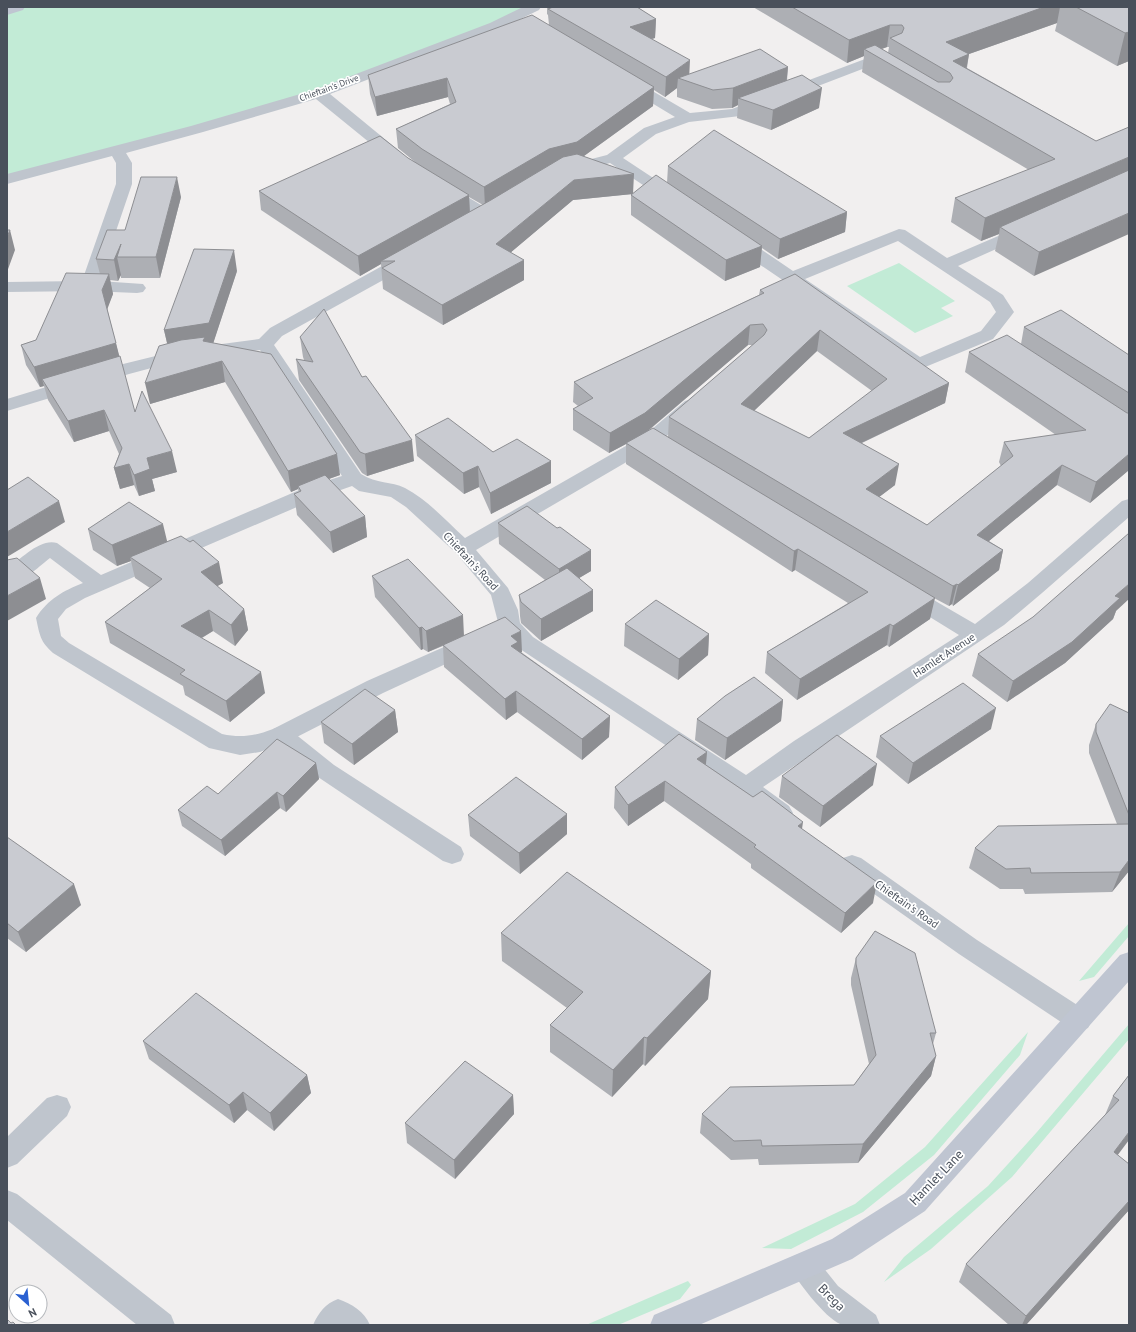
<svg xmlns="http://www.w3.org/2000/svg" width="1136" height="1332" font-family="'PT Sans',sans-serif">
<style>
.green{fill:#c2ebd6}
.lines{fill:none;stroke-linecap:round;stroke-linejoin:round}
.lane{fill:#bfc5cd;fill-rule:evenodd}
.street{fill:#bfc5cd;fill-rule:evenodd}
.secondary{fill:#bfc5d1;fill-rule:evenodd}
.wall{fill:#adafb4;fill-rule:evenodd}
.shaded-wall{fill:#8d8e92}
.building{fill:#c9cbd1;stroke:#8d8e92;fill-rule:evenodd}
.labels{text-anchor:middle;stroke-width:3.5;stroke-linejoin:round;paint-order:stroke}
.far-street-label{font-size:9px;fill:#49505b;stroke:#fff}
.street-label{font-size:11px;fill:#49505b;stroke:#fff}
.near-street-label{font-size:13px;fill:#49505b;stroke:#fff}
</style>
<rect width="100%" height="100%" fill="#f1efef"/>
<path class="green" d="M18,7H534L318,93L7,179V11Z
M899,263L955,301L941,308L953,316L915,333L847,286Z
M1129,923V936L1094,977L1079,981Z
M1129,1024V1039L1012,1177L931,1249L884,1282L904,1257L988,1186L1037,1132Z
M1028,1032L1020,1055L934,1155L863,1212L791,1249L762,1248L855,1204L925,1147Z
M688,1281L691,1285L680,1299L618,1325H586Z"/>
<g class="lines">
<path class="lane" d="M281,726L289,729L334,765L461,847L464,854L461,861L452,864L443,861L318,777L273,741L270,735L273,729Z"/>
<path class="street" d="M523,7H541L539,10L500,29L330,94L403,154L405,157L403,160H391L316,99L203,132L126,153L132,163V184L99,281L143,284L146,288L143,292L137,293L89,291L7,292V282L82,281L116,184V163L112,156L7,184V174L191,126L314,90L490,23Z
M873,56L878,57L880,60L878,63L740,116L689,122L656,134L623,158L679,195L681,198L679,201L673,203L667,201L610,163L570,174L564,172L562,169L564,166L607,155L644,128L675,117L622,85L619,82L622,79H632L690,113L732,109Z
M445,185L451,187L491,211L493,215C487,224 473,230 463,228L461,224L463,220L473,215L439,193L437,190L439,187Z
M1024,225L1030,226L1032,230L1030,234L958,266L1003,295L1014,312L1011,316L993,339L918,370L912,368L731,245L729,241L731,237L737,236L743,237L793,271L899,229L905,230L947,258ZM898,241L990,302L996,312L981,331L920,357L805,279Z
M408,254L414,255L417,259L414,263L282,336L274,345L361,474C377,484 391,481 405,488C428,500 446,521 465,538L645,435L685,401L692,399L699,401L701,405L659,443L476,550L508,588L518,610L520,623L533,637L746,775L794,741L959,635L899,598L895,593L899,588L906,586L913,588L975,624L1028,583L1122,501L1129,499V517L1042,593L1004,625L763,787L789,806L793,813L789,820L781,822L773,820L738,793L517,647L499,626L491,595L456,553L406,507L391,497L359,491L352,486L318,498L85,598L66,609L58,619L61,636L69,643L222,734C241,738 255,736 273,729L367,681L462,639L470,636L478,639L481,644L478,649L383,693L289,741L260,752L240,755L209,748L53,653C40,641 40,636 36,618C48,599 63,591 83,583L50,558C38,567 23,584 7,579V569C21,559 40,538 57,543L101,575L304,488L342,476L260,350L185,359L129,374L7,411V399L115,366L184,349L259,339L270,328L402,255Z
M852,855L861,858L977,940L1088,1012L1092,1020L1088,1028L1079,1031L1070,1028L959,954L843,872L840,865L843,858Z
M57,1095L67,1098L71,1107L67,1116L17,1164L7,1168V1137L47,1098Z
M7,1190L17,1194L171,1315L175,1325H137L7,1220Z
M804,1252L814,1256L838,1286L876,1315L880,1325C868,1325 854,1327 843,1325C828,1322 796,1280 789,1266L794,1256Z
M338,1299C352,1304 364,1311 370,1325H313C319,1312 325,1304 338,1299Z"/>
<path class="secondary" d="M7,7H25L23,10L7,15Z
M1129,952V981L925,1211L852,1259L699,1325H650L654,1315L832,1239L905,1193L1120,955Z"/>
</g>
<path class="wall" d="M547,7H637L656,19L655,38L651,39L689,74L788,67L787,81L819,108L771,130L737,118L738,105L732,108L712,109L677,97V88L665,97L654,90L653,106L584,156L633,193L667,183L668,166L847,212L845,232L778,259L762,248L760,267L725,281L631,215V195L632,194L573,200L511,252L524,280L443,325L383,289L381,264L360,276L261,210L259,191L408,158L415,162L398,148L396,129L450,104L448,97L377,116L370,94L368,75L549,25L548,15L547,14ZM469,197L483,205L470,212Z
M753,7H1129V61L1117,66L1055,31L1057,23L969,54L967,68L1096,141L1034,276L995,251L999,234L981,241L951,222L955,198L1029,170L862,72L864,56L847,63ZM887,47H889L888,53L881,49Z
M181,197L160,278H121V275L118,281L110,280L113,294L107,308L119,356L135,412L177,472L152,479L155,491L139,496L134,485L120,489L114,468L119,454L109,431L74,442L48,400L44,386L40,387L26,365L21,345L36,340L100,274L96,259L125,230Z
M237,271L213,343L340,475L329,479L365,516L367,537L333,553L297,515L294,494L299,492L298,489L291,492L225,382L150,404L167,343L164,330Z
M760,290L949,383L945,403L862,443L895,485L879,497L927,525L1001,466L999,462L1004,442L1056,435L965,372L969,352L1021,344L1024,327L1129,355V470L1090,503L1057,485L989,541L1003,550L999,570L953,606L952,604L949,606L934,598L930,619L889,647L887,645L797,700L765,673L767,652L848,603L795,570L792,572L626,464V444L609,453L573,430V409L578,406L573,402L574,382L759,295ZM748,345H753L669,417L668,437L648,431ZM817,351L872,391L809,438L754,411Z
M300,337L362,377L414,461L367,476L362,473L299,380L296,359L304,360L303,357Z
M415,435L493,452L551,461V483L491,514L479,487L464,494L417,456Z
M498,523L591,571L579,578L593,611L541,641L521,623L520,616L519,595L545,580L499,544Z
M88,529L167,542L223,583L217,586L244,609L248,630L235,646L213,631L202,638L265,693L230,722L185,695L183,686L110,643L105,622L150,588L135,578L131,561L117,566L93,550Z
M372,576L464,636L522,652H521L610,716L609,737L582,760L517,712L506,720L444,667L443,646L428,652L423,649L421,650L375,597Z
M1116,611L1113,619L1065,663L1007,702L972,676L978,654Z
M625,624L709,634L708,655L678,680L624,646Z
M783,700L781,721L725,760L695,740L697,719Z
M395,710L398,732L354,765L324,743L321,722Z
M1129,713V871L1112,892L1025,894L1023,889H1000L969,868L975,848L1117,824L1089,753V745L1096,724Z
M991,729L908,784L876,757L880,736Z
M707,752L706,765L753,797L802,829L873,903L841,933L751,868V864L664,801L628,826L614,808L615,787Z
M316,763L319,779L286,812L280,808L225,856L182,826L178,810L218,794Z
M782,776L873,785L820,827L779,797Z
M567,814V834L520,874L470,836L468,815Z
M7,837L81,905L26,952L7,938Z
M501,933L711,971L708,999L645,1066L643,1064L612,1097L550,1052V1025L567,1008L502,961Z
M856,958L936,1033L933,1044L936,1056L931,1076L858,1163L759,1165L758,1159L731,1160L700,1133L702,1114L854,1085L869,1064L851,985V978Z
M143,1041L307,1075L311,1093L274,1131L247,1110L234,1123L149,1059Z
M1129,1075L1117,1155L1129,1210L1026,1325H1009L959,1282L966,1264L1105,1115L1113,1096Z
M513,1095L514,1114L455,1179L407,1143L405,1123Z"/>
<path class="shaded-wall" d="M1044,7H1060L1057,23L969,54L965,76L953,78L946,42Z
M656,19L655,38L629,46L630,27Z
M890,25L887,47L871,53L864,49V56L847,63L849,40Z
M1129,32V61L1117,66L1125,33Z
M690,60L689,80L678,78L677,88L665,97L666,77Z
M788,67L786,86L738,98V105L732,108L733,88Z
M447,78L448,97L377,116L375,97Z
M654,87L653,106L577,161L485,206L484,187Z
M822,88L819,108L771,130L773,110Z
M1129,157V178L1000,227L999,234L981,241L985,218Z
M634,174L633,194L573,200L497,264L496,244L574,180Z
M177,177L181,197L160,278L156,257Z
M469,195L470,215L381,261V264L360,276L358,256Z
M847,212L845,232L778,259L780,239Z
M1129,213V234L1034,276L1039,252Z
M10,230L15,250L7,272V237Z
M121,244L117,257L121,275L118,281L114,260Z
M762,246L760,267L725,281L726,260Z
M234,250L237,271L213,344L169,351L164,330Z
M524,260V280L443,325L442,305Z
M109,274L113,294L107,310L102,290Z
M750,325L748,345L644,434L626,443V444L609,453L610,433Z
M820,330L817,351L739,425L741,404Z
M116,343L121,363L42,379L44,386L40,387L34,367Z
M222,361L225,382L150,404L145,383Z
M949,383L945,403L840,453L843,433Z
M104,410L109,431L74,442L68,421Z
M412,440L414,461L367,476L365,454Z
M172,451L177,472L152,479L155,491L139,496L134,475L147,458Z
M337,454L340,475L300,489L298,486V489L291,492L288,471Z
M1129,454V470L1090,503L1096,482Z
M551,461V483L491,514L490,493Z
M129,464L134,485L120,489L114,468Z
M899,464L895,485L862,510L866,489Z
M1062,465L1057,485L972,555L977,535Z
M478,466L479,487L464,494L463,473Z
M59,501L65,522L7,557V532Z
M365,516L367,537L333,553L330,532Z
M163,524L168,545L130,557L131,561L117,566L112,545Z
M798,549L795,570L792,572L794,551Z
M591,550V571L559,590V569Z
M1003,550L999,570L953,606L958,585Z
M219,562L223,583L205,593L201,572Z
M40,578L46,599L7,621V596Z
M957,584L952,604L949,606L953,586Z
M1129,584V599L1116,611L1113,619L1065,663L1007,702L1013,681Z
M593,590V611L541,641V619Z
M935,598L930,619L889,647L893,626Z
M244,609L248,630L235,646L231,625Z
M209,610L213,631L186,647L181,626Z
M463,615L464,636L428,652L426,631Z
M890,624L887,645L797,700L800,679Z
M422,627L423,649L421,650L419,628Z
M521,631L522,652L518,654L512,667L511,636Z
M709,634L708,655L678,680L679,659Z
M261,672L265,693L230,722L226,701Z
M516,691L517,712L506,720L505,699Z
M783,700L781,721L725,760L727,738Z
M996,708L991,729L908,784L913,763Z
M395,710L398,732L354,765L352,744Z
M610,716L609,737L582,760V739Z
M707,752L705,773L697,759Z
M316,763L319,779L286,812L283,796Z
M877,764L873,785L820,827L823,806Z
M665,781L664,801L628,826V805Z
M277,792L280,808L225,856L221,840Z
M567,814V834L520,874L519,853Z
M803,822L800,843L798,826Z
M1129,860V871L1112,892L1120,872Z
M877,882L873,903L841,933L845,913Z
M74,884L81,905L26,952L18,932Z
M711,971L708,999L645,1066L647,1038Z
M644,1037L643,1064L612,1097L613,1070Z
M936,1056L931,1076L858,1163L863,1144Z
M307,1075L311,1093L274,1131L270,1113Z
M243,1092L247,1110L234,1123L229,1105Z
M513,1095L514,1114L455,1179L454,1160Z
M1129,1132V1140L1105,1172L1114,1152Z
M1129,1201V1210L1026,1325H1022L1026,1316Z"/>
<path class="building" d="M553,7H637L656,19L630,27L690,60L666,77L548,9Z
M792,7H1044L946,42L969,54L953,61L1096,141L1129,127V157L985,218L955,198L1055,159L864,49L875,45L938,82H950L953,78L950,73L890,38L902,33L904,28L902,25H890L849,40Z
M1076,7H1129V32L1125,33Z
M532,15L654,87L577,142L549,149L484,187L422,149L396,129L456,102L447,78L375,97L368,75Z
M760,49L788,67L733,88L713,90L678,78Z
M802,75L822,88L773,110L738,98Z
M714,130L847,212L780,239L668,166Z
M380,136L408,158L469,195L358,256L259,191Z
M577,154L634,174L574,180L496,244L524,260L442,305L382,268L395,261H381L491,200L563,157Z
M1129,170V213L1039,252L1000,227Z
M656,175L762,246L726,260L631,195Z
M141,177H177L156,257H117L121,244L114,260L96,259L107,230H125Z
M7,230H10L7,237Z
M194,249L234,250L209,323L164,330Z
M66,273L109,274L102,290L116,343L34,367L21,345L36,340Z
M795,274L949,383L843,433L899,464L866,489L927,525L1013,456L1004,442L1086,430L969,352L1007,335L1127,413H1129V454L1096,482L1062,465L977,535L1003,550L958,585L957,584L953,586L669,417L764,335L767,330L763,324L750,325L645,413L610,433L573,409L593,398L574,382L764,293L760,290ZM820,330L887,379L809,438L741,404Z
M324,309L362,377L366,376L412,440L365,454L360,452L296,359L313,362L300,337Z
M1061,310L1129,355V393L1024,327Z
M205,337L203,341L271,354L337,454L288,471L222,361L145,383L159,346L181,340Z
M120,356L135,412L142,391L172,451L147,458L150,469L134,475L129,464L114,468L122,448L104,410L68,421L42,379Z
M448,418L493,452L517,439L551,461L490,493L478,466L463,473L415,435Z
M653,428L935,598L893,626L890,624L800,679L767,652L868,592L798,549L794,551L626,443Z
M325,475L365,516L330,532L294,494L301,491L298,486Z
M28,477L59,501L7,532V490Z
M129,502L163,524L112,545L88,529Z
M527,506L557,528L560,527L591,550L559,569L498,523Z
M1129,533V584L1115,596L1120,598L1072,642L1013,681L978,654L1033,617Z
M181,536L190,542L193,540L219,562L201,572L244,609L231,625L209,610L181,626L261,672L226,701L180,674L185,670L105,622L162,579L130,557Z
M17,558L40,578L7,596V560Z
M408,559L463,615L426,631L422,627L419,628L372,576Z
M567,568L593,590L541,619L521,602L519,595Z
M656,600L709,634L679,659L625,624Z
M505,617L521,631L511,636L518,642L511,646L610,716L582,739L516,691L505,699L443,645Z
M754,677L783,700L727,738L697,719L725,696Z
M963,683L996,708L913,763L880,736Z
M365,689L395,710L352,744L321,722Z
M1110,704L1129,713V815L1096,732V724Z
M679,734L707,752L697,759L753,797L762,791L803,822L798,826L877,882L845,913L754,847L756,845L665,781L628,805L615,787Z
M837,735L877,764L823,806L782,776Z
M277,739L316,763L283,796L277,792L221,840L178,810L207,786L218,794Z
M516,777L567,814L519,853L468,815Z
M1129,824V860L1120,872L1031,873L1030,868L1006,869L975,848L998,826Z
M7,837L74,884L18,932L7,923Z
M567,872L711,971L647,1038L644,1037L613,1070L550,1025L583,992L501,933Z
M875,931L915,953L936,1033H930L936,1056L863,1144L762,1146L761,1140L734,1141L702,1114L730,1087L854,1085L876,1055L856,964V958Z
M196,993L307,1075L270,1113L243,1092L229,1105L143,1041Z
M465,1061L513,1095L454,1160L405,1123Z
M1129,1075V1132L1114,1152L1129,1164V1201L1026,1316L966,1264L1119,1100L1113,1096Z
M7,1319L11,1323L13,1322L16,1325H7Z"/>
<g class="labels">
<g class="far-street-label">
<text transform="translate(329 88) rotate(-20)" y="3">Chieftain's Drive</text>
</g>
<g class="street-label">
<text transform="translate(471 561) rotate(47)" y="4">Chieftain's Road</text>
<text transform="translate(944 655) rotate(-33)" y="4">Hamlet Avenue</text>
<text transform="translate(907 904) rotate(35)" y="4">Chieftain's Road</text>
</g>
<g class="near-street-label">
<text transform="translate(936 1177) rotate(-46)" y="5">Hamlet Lane</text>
<text transform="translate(832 1297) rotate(45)" y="5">Brega</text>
</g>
</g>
<rect width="1136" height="1332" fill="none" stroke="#49505b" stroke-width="16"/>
<g transform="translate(28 1304) rotate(153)"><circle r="19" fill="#ffffff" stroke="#b6b9bd"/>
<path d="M0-3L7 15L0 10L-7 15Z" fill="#2a60d1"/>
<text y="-6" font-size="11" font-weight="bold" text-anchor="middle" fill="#49505b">N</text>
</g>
</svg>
